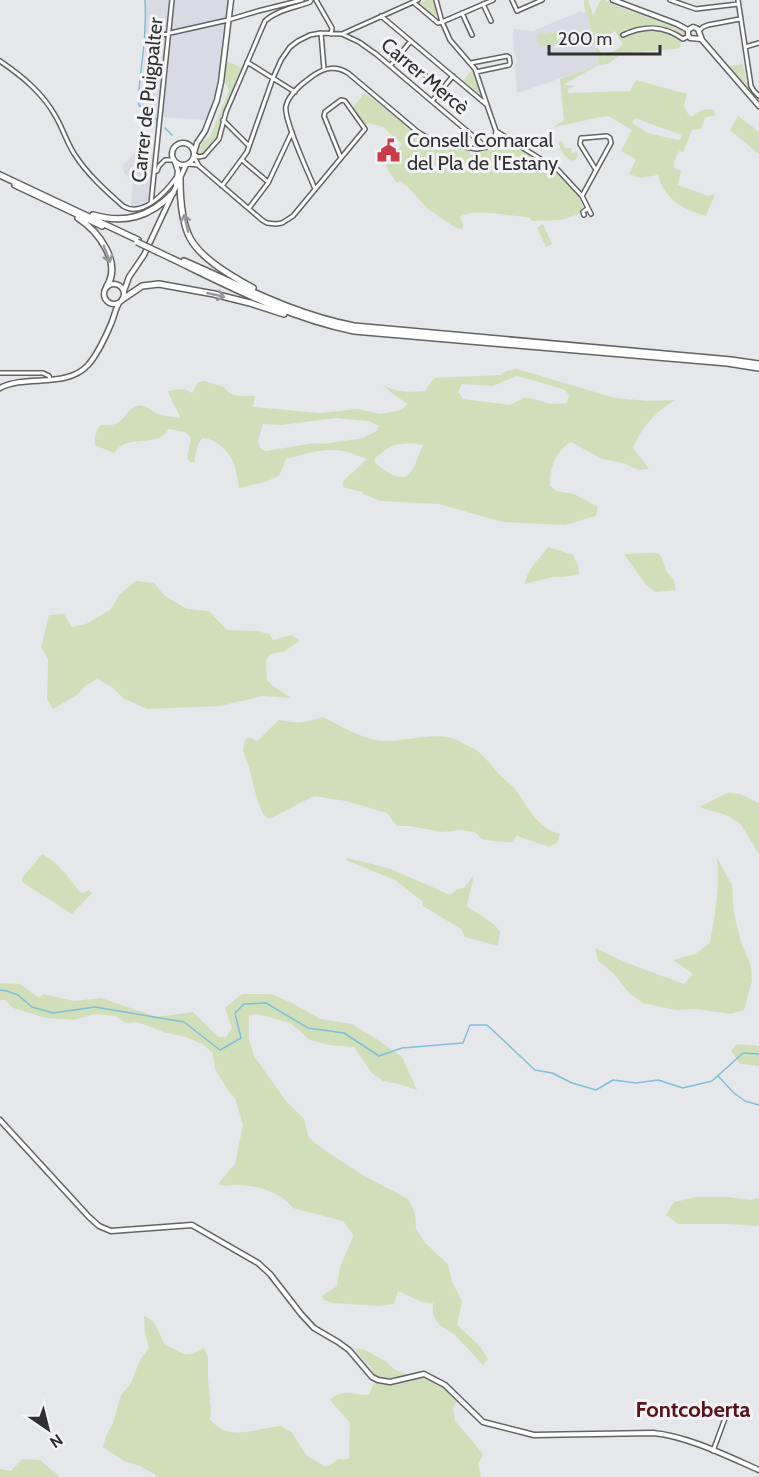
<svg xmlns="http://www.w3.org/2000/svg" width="759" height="1477" font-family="Cabin,sans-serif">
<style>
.built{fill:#d9dae3}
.green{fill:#d0deba;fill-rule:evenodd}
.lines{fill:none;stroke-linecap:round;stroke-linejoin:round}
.stream{stroke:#7fbfd8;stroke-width:1.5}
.minor-casing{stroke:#636366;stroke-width:6}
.tertiary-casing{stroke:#636366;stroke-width:7}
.trunk-casing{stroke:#636366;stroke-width:8}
.minor{stroke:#fff;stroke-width:3}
.tertiary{stroke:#fff;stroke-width:4}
.trunk{stroke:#fff;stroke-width:5}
.trunk-bridge-casing{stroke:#636366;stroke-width:8;stroke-linecap:butt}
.trunk-bridge{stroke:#fff;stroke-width:5}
.oneway{stroke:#989898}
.labels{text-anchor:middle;stroke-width:6;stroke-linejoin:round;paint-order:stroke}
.street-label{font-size:20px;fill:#303031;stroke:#f4f4f7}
.poi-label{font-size:20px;fill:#303031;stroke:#f4f4f7;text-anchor:start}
.quarter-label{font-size:22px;font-weight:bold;fill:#58131b;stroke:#f4f4f7}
</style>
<rect width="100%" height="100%" fill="#e6e7ea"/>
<path class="built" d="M144,0H230L221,82L214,109L205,120L163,117L153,206L143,211L130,214L133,182L124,173L122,166L135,153H154L156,125L146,123L148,108L139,107L147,38Z
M581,11L582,13L586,11L593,34L599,65L517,93L515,65L517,61L514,52L513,29L533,31Z"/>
<path class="green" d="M427,0H434L437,13L435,16L433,17L417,4Z
M584,0H588L593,15L601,0H605L614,5L679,29L684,33L682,36L680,47L676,49L622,53L608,64L599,65L566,83L564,85L576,86L568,89V93L630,91L636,80L687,94L684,106L688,114L692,117C699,110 704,108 714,110L715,115L705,118L701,129L692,130L683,152L679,151L674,162V168L681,171L678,185L708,196L715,194L706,216C684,210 664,199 658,175L640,178L629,174L636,159L621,151L632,130L610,117L606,116L554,127L557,124L564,121L560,79L599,65L593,34L584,5ZM615,31L623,44L619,47V48L603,57L595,43ZM635,118L681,135V139L678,140L648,133L632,123Z
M562,30L564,42L540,47L537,35Z
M227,61L242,68L221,117L219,132L216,139L209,148L199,157L198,154L203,141L210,137L229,90L224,82Z
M743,64L746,82H748L750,88L748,89L729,66Z
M472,70L480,94L463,81Z
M365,93L425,140L448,148L470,151V155C475,152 480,153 485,151C492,148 496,142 500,136C522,151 580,181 583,208L579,214L561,220L532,221L530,218C515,216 472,208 460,217L463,224L462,230L453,226L428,209L408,187L400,181L397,183L386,167L387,165L380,155L391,160L402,144L383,127L369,123L366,125L353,107Z
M738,116L759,132V154L730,130Z
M562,141L565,148H572L571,154L576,152L578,155L576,159L573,161C566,158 559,151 559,142Z
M543,224L552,244L546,247L537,228Z
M517,369L615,398L649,401L675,400C654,414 644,424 633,448L649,469L639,470L623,463L602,459L571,442C556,450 549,470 550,486L556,491L574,494L598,507L596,516L565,525L503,522L439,504L381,501L363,494L362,492L343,487V481L367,459C357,455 345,450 334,450C319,449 300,455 286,459L279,476L265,482L239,488C238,479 236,468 232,459C227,449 213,438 202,438L198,444L194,462H190L187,458L191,438L185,432L169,429C166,432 163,437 158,438C143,444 124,437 114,453L95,445C94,438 96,430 101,425C127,428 122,410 138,406C145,404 150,410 156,413C163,416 172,417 180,418C178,409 169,398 168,391C177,390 184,387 192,393L198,382L204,381L224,387C231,399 243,395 255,396L253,407L320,413L358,409L380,414L401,410L408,404L394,395L382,384C395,393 410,392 425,391C429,387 430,382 434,378L501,375L506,371ZM516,376L525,378L565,390L569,395L567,403L550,404L530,398H524L510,405L463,399L458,392L462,384L493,386ZM336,418L369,421L379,426L377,431L363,438L323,444L315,443L266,451L261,449L258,441L263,424L282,425ZM413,443L423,445L414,467L406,477C393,478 385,471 375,463V458C391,445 393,444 413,443Z
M548,547L573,555L578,566L579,574L564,577H553L525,584C527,568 540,559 548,547Z
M652,553L659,554L662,558L666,571L674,580L676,590L655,592L646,585L624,554Z
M136,581L154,583L165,596L187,609L209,611L227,630L256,631L270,634L273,640L291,635L300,641L283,652L270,654L266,661L267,680L273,686L291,698L262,696L220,706L147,709L123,698L112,687L97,679L85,686L77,695L53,709L47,699L48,659L41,647L49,615L64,614L72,627L86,624L110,610L120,594Z
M322,717C342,726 364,741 387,741C406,741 427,734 447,737C455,738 468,746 476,750C485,756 491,766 498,773C503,779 510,783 515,789C528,806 536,828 560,834L557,843L549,847L517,836L512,842L492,841L482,839L475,832L461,830L442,832L410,826H397L387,813L346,801L314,796L269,819L263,814L257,799L249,767L243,751L245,740L250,737L257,741L279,720C297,724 305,723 322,717Z
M727,793L740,794L759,803V854L740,823L726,815L699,807Z
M42,854C59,863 68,877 80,892L82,893L89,890L92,893L72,914L22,882V878Z
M348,858L391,869L450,895L458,889L464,888L474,875L467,906C477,914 491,920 500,931L498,946L465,937L461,929L423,906V902L395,880L346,860Z
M717,858L732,885L734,914L741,942L751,966L752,981L744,1010L731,1014L696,1009L676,1010L643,1003L630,994L613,973L598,961L595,948L627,963L684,984L693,974L673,960L695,954L710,943C715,915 720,886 717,858Z
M0,983L20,984L39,998L43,994L74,1001L101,998L157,1017L193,1012L218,1037H226L232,1028L225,1008L242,994H271L292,1003L320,1019L352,1024L378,1040L402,1057L417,1090L399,1084L383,1081L372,1073L354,1047L329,1045L310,1040L290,1023L257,1014L249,1015V1039L254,1056L286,1101L304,1119L309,1138L323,1149L361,1174L408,1199L415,1213L416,1229L425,1243L448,1264L452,1282L462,1301L457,1325L479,1345L488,1359L483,1365L455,1335L441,1326L437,1322L433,1314V1303L422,1302L398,1291L394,1304L379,1306L333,1303L324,1300L322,1296L337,1286L340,1267L353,1237L352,1233L343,1221L293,1208C282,1192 256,1185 237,1185C230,1185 224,1187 218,1184L235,1164L243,1125L235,1098L228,1090L215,1069L213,1053L202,1044L186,1037L163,1032L138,1022L126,1023L115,1016L95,1014L74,1020L46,1018L13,1008L5,1000H0Z
M737,1044L759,1046V1066L740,1064L731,1051Z
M697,1197H728L750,1200L759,1198V1226L728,1224H678L666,1215L674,1202Z
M144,1316C156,1320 159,1333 164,1344C184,1352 182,1360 204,1348L208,1357V1378L211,1411L210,1419C228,1443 256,1428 281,1426L292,1433L307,1456L326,1467L339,1459L343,1460L349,1458L350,1423L330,1400C341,1388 355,1395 369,1395L373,1385L378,1382C376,1369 362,1361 355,1348L365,1350L385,1361L394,1369L415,1378H427L442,1386L457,1401L453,1408L455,1421L475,1444L483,1455L478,1464L481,1477H155L156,1475L140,1466L124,1461L103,1447L106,1436L113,1423L121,1395L131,1383L140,1360L149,1348L145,1333Z
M22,1459L40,1460L60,1477H0V1469L11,1471Z"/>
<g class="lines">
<path class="stream" d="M145,0C146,21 145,42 142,63C140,78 138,91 139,106L145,108L158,121
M165,128L172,135
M0,990L7,991L18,995L32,1007L53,1013L95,1007L184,1022L220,1050L241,1038L235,1013L244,1004L266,1003L308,1028L344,1033L379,1056L402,1048L463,1043L470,1025H487L535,1070L552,1073L572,1083L596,1090L613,1080L636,1083L658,1080L683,1088L712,1081L743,1053L759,1054
M718,1076L734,1093L745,1101L759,1105"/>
<defs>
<path id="minor" d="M316,0L332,28L331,34
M436,0L442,22L447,33L450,40L475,69L487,105
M512,0L517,11L542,0
M670,0L696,9L738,4
M738,0L751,86L754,91L759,96
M413,2L438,23L442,22
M483,4L491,21
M462,13L472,35
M442,22L493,0
M699,31L703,27L708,25L740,19
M321,33L324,69
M342,34L359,42L376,54L486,147
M623,35C644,25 663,25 683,39L689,36
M148,38L228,20L258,11L302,0
M745,47L759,43
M400,54L442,89
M0,61C22,76 43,93 56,117C63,129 67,143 75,155C88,175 106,191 123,206C142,218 165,193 176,178
M247,62L295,92
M471,63L507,56L509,57L510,63L509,65L476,72
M390,66L411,41
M432,101L453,76
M223,120L249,146
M496,131L558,170L582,196L611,143L610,138L607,136L584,138H581L580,144L596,170
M194,154L198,157L204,156L219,139L226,112L265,21C277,10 294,8 310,2L311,0
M194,157L199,166L262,220L267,223L276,224L282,223L293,216L365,129L345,101L341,100L325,112L324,116L341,158
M242,160L268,182
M189,164L197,165
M157,171L159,166L165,160H174
M222,186L247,152L273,78L281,60L290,47L298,41L310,35L321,33L342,34L418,0
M315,189C309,174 283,119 286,106C289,93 304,82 314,75C326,67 336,66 348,73L418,132L428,138L440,143L477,149L486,147L495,138L496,131L487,105L381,16
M582,196L591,214
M151,203L172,0
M249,208L268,183L292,132
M584,215L583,212L588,208
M0,373H43L49,376L50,379
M708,1417L717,1408L727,1413
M713,1451L727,1413L732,1408"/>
<path id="tertiary" d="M613,0L677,24L688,30
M688,30L693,27L698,29L702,40L759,106
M688,30V35L690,38L701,39
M172 154a11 11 0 1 1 22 0a11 11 0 1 1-22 0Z
M194,153L197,143L205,131L217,100L221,82L231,0
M175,162L178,171L176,184
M104 294a10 10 0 1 1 20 0a10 10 0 1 1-20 0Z
M124,291L129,277L144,255L186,165
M0,388C26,374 66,389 88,365C98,354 105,338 111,324C114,317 115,310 119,303
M0,1120L89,1217L99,1226L111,1231L192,1225L258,1263L270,1274L301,1314L314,1328L338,1342L349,1350L372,1377L378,1380L390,1382L424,1374L445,1385L483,1422L534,1435L653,1433C687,1436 727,1456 759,1470"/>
<path id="trunk" d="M0,175L138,240
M180,178C180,197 181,221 190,238C201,259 233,277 253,288
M15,185L102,226
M93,215C125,224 150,217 173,193
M78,218C98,231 122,262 107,286
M158,252C222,282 284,317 354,331L727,363L759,368
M184,261C242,286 292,314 354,326L731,360L759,364
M123,299L142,286L159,284L214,294L250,303L284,314"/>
</defs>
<use href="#minor" class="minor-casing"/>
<use href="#tertiary" class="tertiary-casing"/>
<use href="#trunk" class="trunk-casing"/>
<use href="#minor" class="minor"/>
<use href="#tertiary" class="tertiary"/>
<use href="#trunk" class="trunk"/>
<defs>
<path id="trunk-bridge" d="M137,242L158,252"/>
</defs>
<use href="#trunk-bridge" class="trunk-bridge-casing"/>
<use href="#trunk-bridge" class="trunk-bridge"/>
</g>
<defs><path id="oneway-shaft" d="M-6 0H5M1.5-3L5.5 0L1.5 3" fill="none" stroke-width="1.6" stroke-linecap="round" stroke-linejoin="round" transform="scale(1.5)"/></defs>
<g class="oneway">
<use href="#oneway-shaft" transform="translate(186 223) rotate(-103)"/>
<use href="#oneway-shaft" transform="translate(107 254) rotate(69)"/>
<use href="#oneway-shaft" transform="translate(216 295) rotate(13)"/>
</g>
<defs>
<symbol id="civic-bare" viewBox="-9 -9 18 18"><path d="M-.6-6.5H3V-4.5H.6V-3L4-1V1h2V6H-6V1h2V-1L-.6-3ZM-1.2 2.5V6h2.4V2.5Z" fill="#cb3b4a" stroke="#f4f4f7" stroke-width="2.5" paint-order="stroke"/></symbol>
</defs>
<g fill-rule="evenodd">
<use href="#civic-bare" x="372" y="134" width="33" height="33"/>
</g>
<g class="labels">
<g class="street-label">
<text transform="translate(425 76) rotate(40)" y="7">Carrer Mercè</text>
<text transform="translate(147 100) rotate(-84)" y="7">Carrer de Puigpalter</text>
</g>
<g class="poi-label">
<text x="407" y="147">Consell Comarcal<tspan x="407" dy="23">del Pla de l'Estany</tspan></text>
</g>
<g class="quarter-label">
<text x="693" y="1417">Fontcoberta</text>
</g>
</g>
<g transform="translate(48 1429) rotate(145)" stroke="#f4f4f7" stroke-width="4.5" paint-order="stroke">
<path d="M0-4.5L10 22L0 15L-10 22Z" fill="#303031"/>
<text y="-9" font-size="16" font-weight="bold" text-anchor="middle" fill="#303031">N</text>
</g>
<path d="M549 45v9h111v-9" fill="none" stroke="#303031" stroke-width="3"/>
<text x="558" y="45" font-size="18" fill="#303031" stroke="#f4f4f7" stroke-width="4.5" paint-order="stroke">200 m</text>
</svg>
